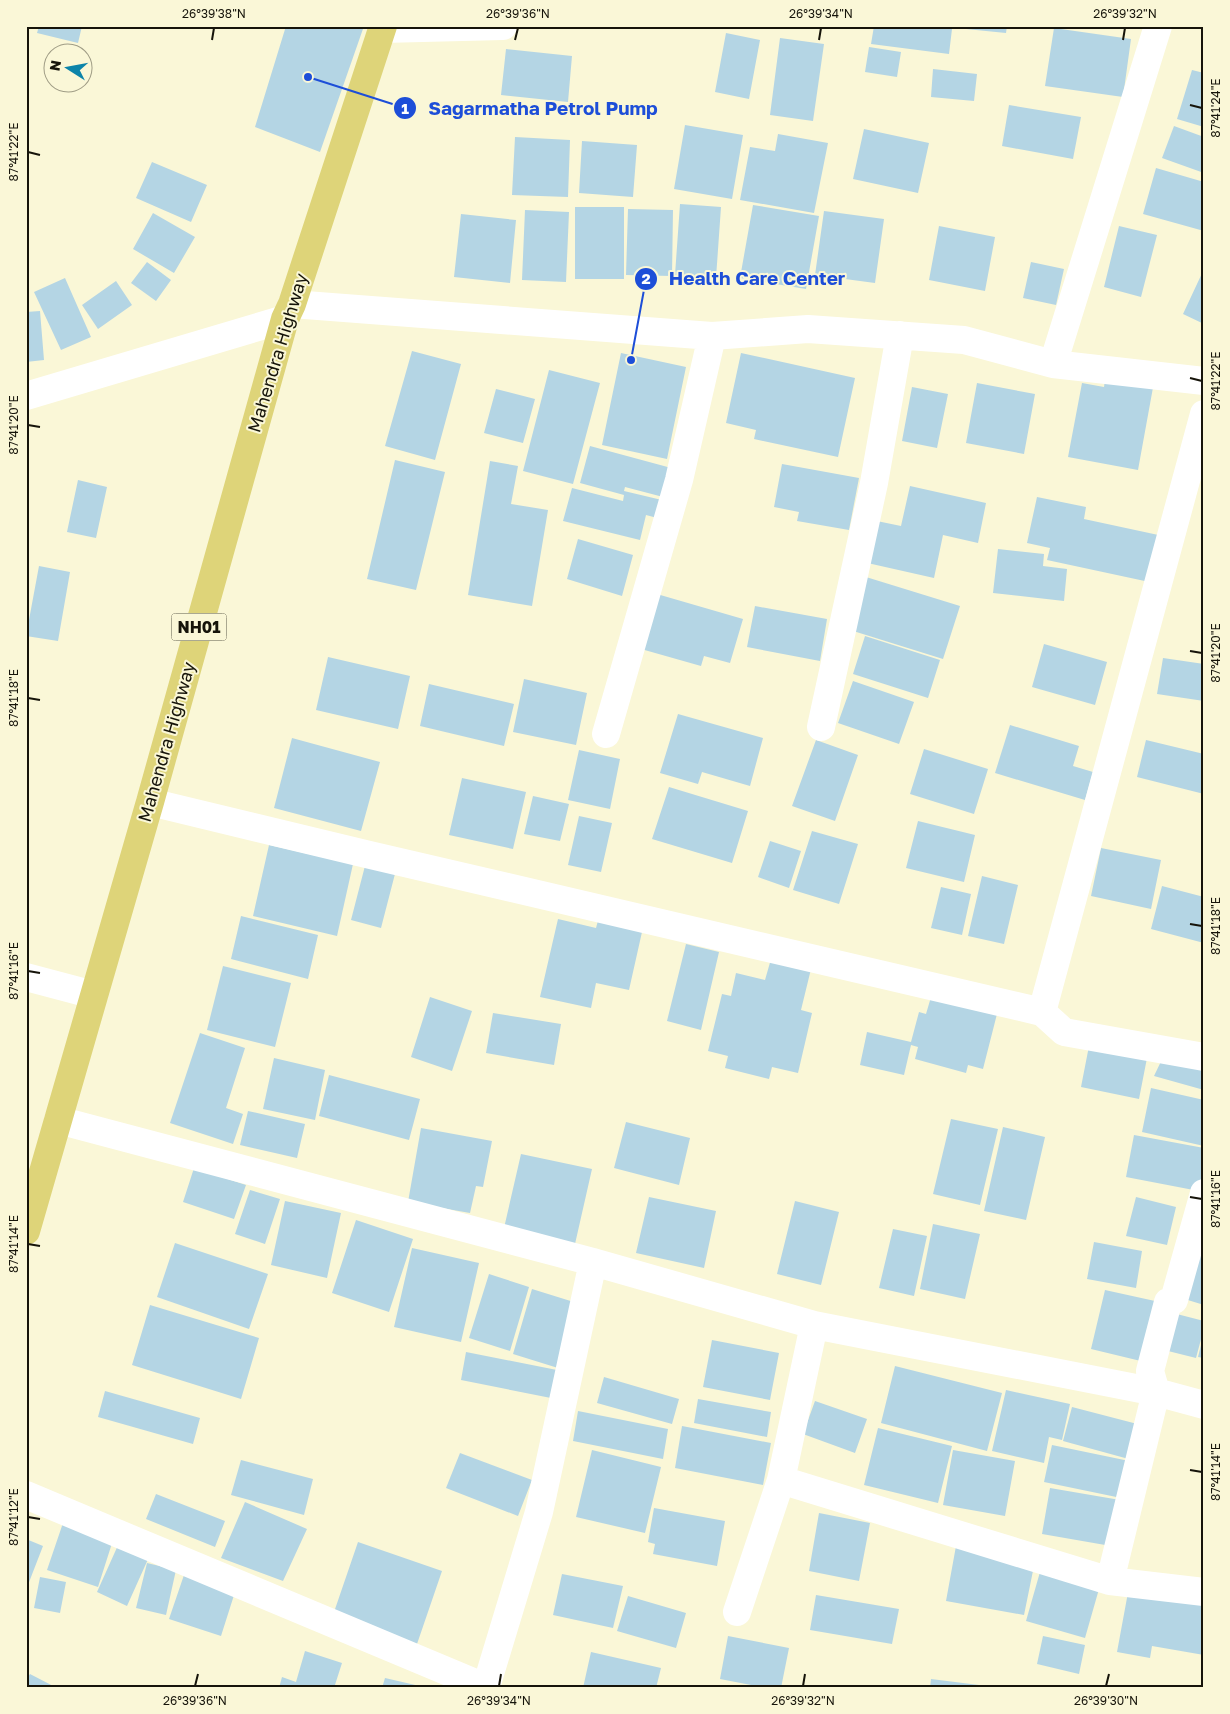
<svg xmlns="http://www.w3.org/2000/svg" width="1230" height="1714" font-family="'Golos Text',sans-serif">
<style>
.building{fill:#b4d5e4}
.lines{fill:none;stroke-linecap:round;stroke-linejoin:round}
.minor{stroke:#fff;stroke-width:28}
.highway{stroke:#ded479;stroke-width:28}
.ticks{fill:none;stroke:#16140a;stroke-width:2}
.labels{text-anchor:middle;stroke-width:4;stroke-linejoin:round;paint-order:stroke}
.shield{fill:#faf7d7;stroke:#5a5848;stroke-width:1}
.shield-label{font-size:16px;font-weight:bold;fill:#16140a}
.street-label{font-size:18px;fill:#16140a;stroke:#faf7d7}
.leader{fill:none;stroke:#1d4ed8;stroke-width:2}
.callout-dot{fill:#1d4ed8;stroke:#faf7d7;stroke-width:2}
.mark-label{font-size:15px;text-anchor:middle;font-weight:bold;fill:#fff}
.callout-label{font-size:19px;text-anchor:middle;font-weight:bold;fill:#1d4ed8;stroke:#faf7d7;stroke-width:4;stroke-linejoin:round;paint-order:stroke}
.neatline{fill:none;stroke:#16140a;stroke-width:2}
.ticks-label{font-size:12px;text-anchor:middle;fill:#16140a}
</style>
<rect width="100%" height="100%" fill="#faf7d7"/>
<path class="building" d="M39,26H82L78,43L37,33Z
M286,26H364L320,152L255,127Z
M874,26H935L952,29L949,54L871,44Z
M956,26H1007L1006,33L956,28Z
M1054,28L1131,39L1123,97L1045,86Z
M726,33L760,40L749,99L715,92Z
M780,38L824,44L813,121L770,115Z
M869,47L901,52L897,77L865,72Z
M506,49L572,56L568,102L501,95Z
M933,69L977,74L974,101L931,97Z
M1192,70L1204,73V127L1177,119Z
M1009,105L1081,117L1073,159L1002,146Z
M685,125L743,135L732,199L674,189Z
M1174,126L1204,137V173L1162,158Z
M864,129L929,143L918,193L853,179Z
M778,134L828,143L814,213L740,200L750,147L775,151Z
M515,137L570,140L568,197L512,195Z
M582,141L637,145L633,197L579,193Z
M152,162L207,185L191,222L136,198Z
M1156,168L1204,182V231L1143,214Z
M680,204L721,207L716,278L675,275Z
M753,205L819,216L806,289L740,278Z
M575,207H624V279H575Z
M628,209L673,210L672,276L626,275Z
M525,210L569,212L566,282L522,280Z
M824,211L884,219L875,283L815,275Z
M153,213L195,237L174,273L133,249Z
M461,214L516,220L510,283L454,277Z
M939,226L995,237L985,291L929,280Z
M1119,226L1157,235L1141,297L1104,287Z
M147,262L171,280L156,301L131,283Z
M1031,262L1064,269L1056,305L1023,298Z
M1204,269V324L1183,314Z
M65,278L91,337L61,350L34,292Z
M116,281L132,305L98,329L82,305Z
M40,311L44,360L26,362V312Z
M412,351L461,364L435,460L385,446Z
M621,353L686,367L667,459L602,445Z
M741,353L855,378L838,457L754,439L756,430L726,423Z
M549,370L600,383L573,484L523,471Z
M1106,373L1154,382L1138,470L1068,457L1082,383L1104,387Z
M977,383L1035,394L1024,454L966,443Z
M912,387L948,394L937,448L902,441Z
M496,389L535,399L523,443L484,433Z
M590,446L675,469L667,498L625,487L624,491L666,501L661,519L646,515L640,540L563,521L572,488L623,501L624,495L580,483Z
M395,460L445,472L416,590L367,579Z
M490,461L518,466L511,504L548,510L532,606L468,595Z
M782,464L859,478L849,530L797,521L799,512L774,507Z
M78,480L107,487L96,538L67,532Z
M910,486L986,503L978,543L943,535L934,578L863,562L872,520L901,526Z
M1037,497L1086,507L1084,519L1163,536L1154,583L1047,560L1050,548L1027,543Z
M578,539L633,555L622,596L567,579Z
M998,549L1044,554L1043,566L1067,569L1064,601L993,593Z
M39,566L70,572L58,641L26,636Z
M866,577L960,606L943,659L850,630Z
M650,592L743,619L730,663L704,656L701,666L634,647Z
M755,606L827,619L820,661L747,647Z
M865,636L940,660L928,698L853,674Z
M1044,644L1107,662L1095,705L1032,687Z
M328,657L410,676L398,729L316,710Z
M1163,658L1204,664V701L1157,694Z
M524,679L587,693L576,745L513,732Z
M853,681L914,702L899,744L838,723Z
M429,684L514,704L504,746L420,726Z
M678,714L763,738L750,786L702,772L698,784L660,773Z
M1010,725L1079,746L1073,766L1093,772L1085,800L995,773Z
M292,738L380,762L361,831L274,808Z
M816,740L858,755L835,821L792,806Z
M1146,740L1204,754V794L1137,777Z
M924,749L988,769L974,814L910,794Z
M579,750L620,759L610,809L568,800Z
M462,778L526,792L513,849L449,835Z
M669,787L748,811L732,863L652,839Z
M533,796L569,804L560,841L524,834Z
M579,816L612,823L601,872L568,865Z
M918,821L975,835L964,882L906,868Z
M812,831L858,844L839,904L793,890Z
M770,841L801,851L789,888L758,877Z
M269,845L353,864L337,936L253,916Z
M1101,848L1161,860L1151,909L1091,896Z
M366,862L396,870L381,928L351,920Z
M982,876L1018,885L1004,944L968,936Z
M1162,886L1204,897V943L1151,929Z
M941,887L971,894L962,935L931,928Z
M600,913L644,923L629,990L596,983L591,1008L540,997L558,919L596,928Z
M241,916L318,935L308,979L231,959Z
M686,944L719,952L701,1030L667,1021Z
M771,959L811,969L801,1010L812,1013L798,1073L772,1067L769,1079L725,1068L728,1056L708,1051L722,994L731,996L736,973L765,980Z
M223,966L291,983L275,1047L207,1030Z
M430,997L472,1011L452,1071L411,1057Z
M931,997L997,1014L983,1069L968,1065L966,1073L915,1059L918,1047L911,1045L904,1075L860,1065L867,1032L911,1042L919,1012L926,1014Z
M493,1013L561,1024L554,1065L486,1053Z
M200,1033L245,1048L226,1108L243,1114L233,1144L170,1123Z
M1089,1046L1147,1058L1139,1099L1081,1087Z
M1165,1053L1204,1061V1090L1154,1076Z
M274,1058L325,1070L315,1120L263,1109Z
M329,1075L420,1099L409,1140L319,1116Z
M1151,1088L1204,1100V1146L1142,1132Z
M248,1111L305,1124L297,1158L240,1145Z
M951,1119L998,1129L980,1205L933,1194Z
M626,1122L690,1138L679,1185L614,1168Z
M1003,1127L1045,1137L1026,1220L984,1211Z
M421,1128L492,1141L483,1187L476,1186L470,1213L408,1202Z
M1134,1135L1204,1148V1192L1126,1177Z
M521,1154L592,1169L575,1244L504,1228Z
M194,1168L246,1185L234,1219L183,1202Z
M250,1190L280,1199L265,1244L235,1234Z
M649,1197L716,1211L704,1268L636,1253Z
M1136,1197L1176,1207L1167,1245L1126,1236Z
M285,1201L341,1213L327,1278L271,1265Z
M795,1201L839,1212L821,1285L777,1274Z
M1204,1209V1305L1178,1297Z
M356,1220L413,1239L389,1312L332,1293Z
M933,1224L980,1234L965,1299L920,1289Z
M893,1229L927,1236L914,1296L879,1288Z
M1094,1242L1142,1251L1136,1288L1087,1279Z
M175,1243L268,1274L249,1329L157,1297Z
M412,1248L479,1263L461,1342L394,1327Z
M489,1274L529,1287L510,1351L469,1338Z
M532,1289L577,1303L558,1368L513,1354Z
M1105,1290L1164,1303L1149,1363L1091,1349Z
M150,1305L259,1338L241,1399L132,1365Z
M1169,1312L1204,1321V1328L1196,1358L1160,1349Z
M1203,1337H1204V1358L1198,1357Z
M712,1340L779,1353L770,1400L703,1387Z
M466,1352L562,1371L556,1399L461,1380Z
M895,1366L1002,1393L987,1451L881,1423Z
M604,1377L679,1399L672,1424L597,1403Z
M1006,1390L1070,1404L1062,1440L1049,1437L1044,1463L992,1451Z
M105,1391L200,1418L193,1444L98,1417Z
M698,1399L771,1412L767,1437L694,1423Z
M815,1401L867,1419L855,1453L803,1434Z
M1072,1407L1145,1426L1136,1461L1063,1441Z
M578,1411L668,1429L663,1459L573,1441Z
M682,1426L771,1443L763,1485L675,1468Z
M878,1428L952,1446L938,1503L864,1485Z
M1052,1445L1134,1462L1126,1499L1044,1482Z
M592,1450L661,1467L645,1533L576,1517Z
M953,1450L1015,1461L1005,1516L943,1505Z
M460,1453L532,1480L518,1516L446,1488Z
M241,1460L313,1479L304,1515L231,1495Z
M1050,1488L1120,1500L1111,1546L1042,1534Z
M156,1494L225,1521L215,1547L146,1519Z
M245,1502L307,1529L283,1581L221,1558Z
M654,1508L725,1521L717,1566L653,1554L655,1544L648,1542Z
M819,1513L870,1523L859,1581L809,1571Z
M64,1520L114,1537L98,1587L47,1570Z
M26,1539L43,1546L26,1590Z
M358,1542L442,1571L417,1644L333,1615Z
M119,1543L149,1557L127,1606L97,1592Z
M956,1546L1035,1561L1024,1615L946,1601Z
M147,1563L176,1570L166,1615L136,1608Z
M1042,1565L1101,1582L1085,1638L1026,1621Z
M562,1574L623,1586L613,1628L553,1615Z
M184,1575L235,1592L221,1636L169,1619Z
M40,1577L66,1582L60,1613L34,1608Z
M1129,1587L1204,1600V1655L1152,1646L1150,1658L1117,1652Z
M816,1595L899,1609L892,1644L810,1630Z
M628,1596L686,1613L676,1648L617,1631Z
M728,1636L789,1648L781,1688H767L720,1679Z
M1043,1636L1085,1645L1079,1674L1037,1664Z
M305,1651L342,1663L334,1688H279L282,1677L296,1682Z
M591,1652L661,1668L656,1688H583Z
M30,1674L57,1688H26V1680Z
M385,1678L424,1687V1688H382Z
M931,1679L995,1687V1688H930Z"/>
<g class="lines">
<path class="minor" d="M382,29L503,26
M292,304L712,336L808,329L964,340L1053,364L1204,381
M1053,364L1158,26
M26,396L285,319
M821,727L874,483L900,335
M606,734L679,480L712,336
M150,802L370,855L1042,1012L1064,1032L1204,1057
M26,977L94,995
M1042,1012L1204,414
M58,1120L593,1262L814,1325L1156,1392L1204,1405
M781,1480L1110,1581L1204,1592
M26,1495L487,1688
M1110,1581L1156,1392L1150,1371L1168,1302L1174,1300L1204,1193
M737,1612L781,1480L814,1325
M486,1687L539,1512L593,1262"/>
<path class="highway" d="M26,1231L150,802L285,319L292,304L383,26"/>
</g>
<path class="ticks" d="M212,40L214,28M515,40L518,28M819,40L821,28M1123,40L1125,28M1190,105L1202,108M28,152L40,155M1190,378L1202,381M28,425L40,427M1190,651L1202,653M28,698L40,700M1190,924L1202,926M28,971L40,973M1190,1197L1202,1199M28,1244L40,1246M1190,1470L1202,1472M28,1517L40,1519M195,1686L198,1674M499,1686L501,1674M803,1686L805,1674M1106,1686L1109,1674"/>
<g class="labels">
<rect class="shield" x="171.5" y="613.5" width="55" height="27" rx="4"/>
<g class="shield-label">
<text x="199" y="633">NH01</text>
</g>
<g class="street-label">
<text transform="translate(278 353) rotate(-73)" y="6">Mahendra Highway</text>
<text transform="translate(167 742) rotate(-74)" y="6">Mahendra Highway</text>
</g>
</g>
<path class="leader" d="M308 77L405 108M631 360L646 279"/>
<g class="callout-dot">
<circle cx="308" cy="77" r="5"/>
<circle cx="631" cy="360" r="5"/>
<circle cx="405" cy="108" r="12"/>
<circle cx="646" cy="279" r="12"/>
</g>
<g class="mark-label">
<text x="405" y="114">1</text>
<text x="646" y="284">2</text>
</g>
<g class="callout-label">
<text x="543" y="115">Sagarmatha Petrol Pump</text>
<text x="757" y="285">Health Care Center</text>
</g>
<rect width="1230" height="1714" fill="none" stroke="#faf7d7" stroke-width="55"/>
<g transform="translate(68 68) rotate(281)"><circle r="24" fill="#faf7d7" stroke="#9f9c85"/>
<path d="M0-4L9 19L0 12L-9 19Z" fill="#0c84a9"/>
<text y="-8" font-size="14" font-weight="bold" text-anchor="middle" fill="#16140a">N</text>
</g>
<rect x="28" y="28" width="1174" height="1658" class="neatline"/>
<g class="ticks-label">
<text x="214" y="18">26°39'38"N</text>
<text x="518" y="18">26°39'36"N</text>
<text x="821" y="18">26°39'34"N</text>
<text x="1125" y="18">26°39'32"N</text>
<text transform="translate(1216 108) rotate(-90)" y="4">87°41'24"E</text>
<text transform="translate(14 152) rotate(-90)" y="4">87°41'22"E</text>
<text transform="translate(1216 381) rotate(-90)" y="4">87°41'22"E</text>
<text transform="translate(14 425) rotate(-90)" y="4">87°41'20"E</text>
<text transform="translate(1216 653) rotate(-90)" y="4">87°41'20"E</text>
<text transform="translate(14 698) rotate(-90)" y="4">87°41'18"E</text>
<text transform="translate(1216 926) rotate(-90)" y="4">87°41'18"E</text>
<text transform="translate(14 971) rotate(-90)" y="4">87°41'16"E</text>
<text transform="translate(1216 1199) rotate(-90)" y="4">87°41'16"E</text>
<text transform="translate(14 1244) rotate(-90)" y="4">87°41'14"E</text>
<text transform="translate(1216 1472) rotate(-90)" y="4">87°41'14"E</text>
<text transform="translate(14 1517) rotate(-90)" y="4">87°41'12"E</text>
<text x="195" y="1705">26°39'36"N</text>
<text x="499" y="1705">26°39'34"N</text>
<text x="803" y="1705">26°39'32"N</text>
<text x="1106" y="1705">26°39'30"N</text>
</g>
</svg>
